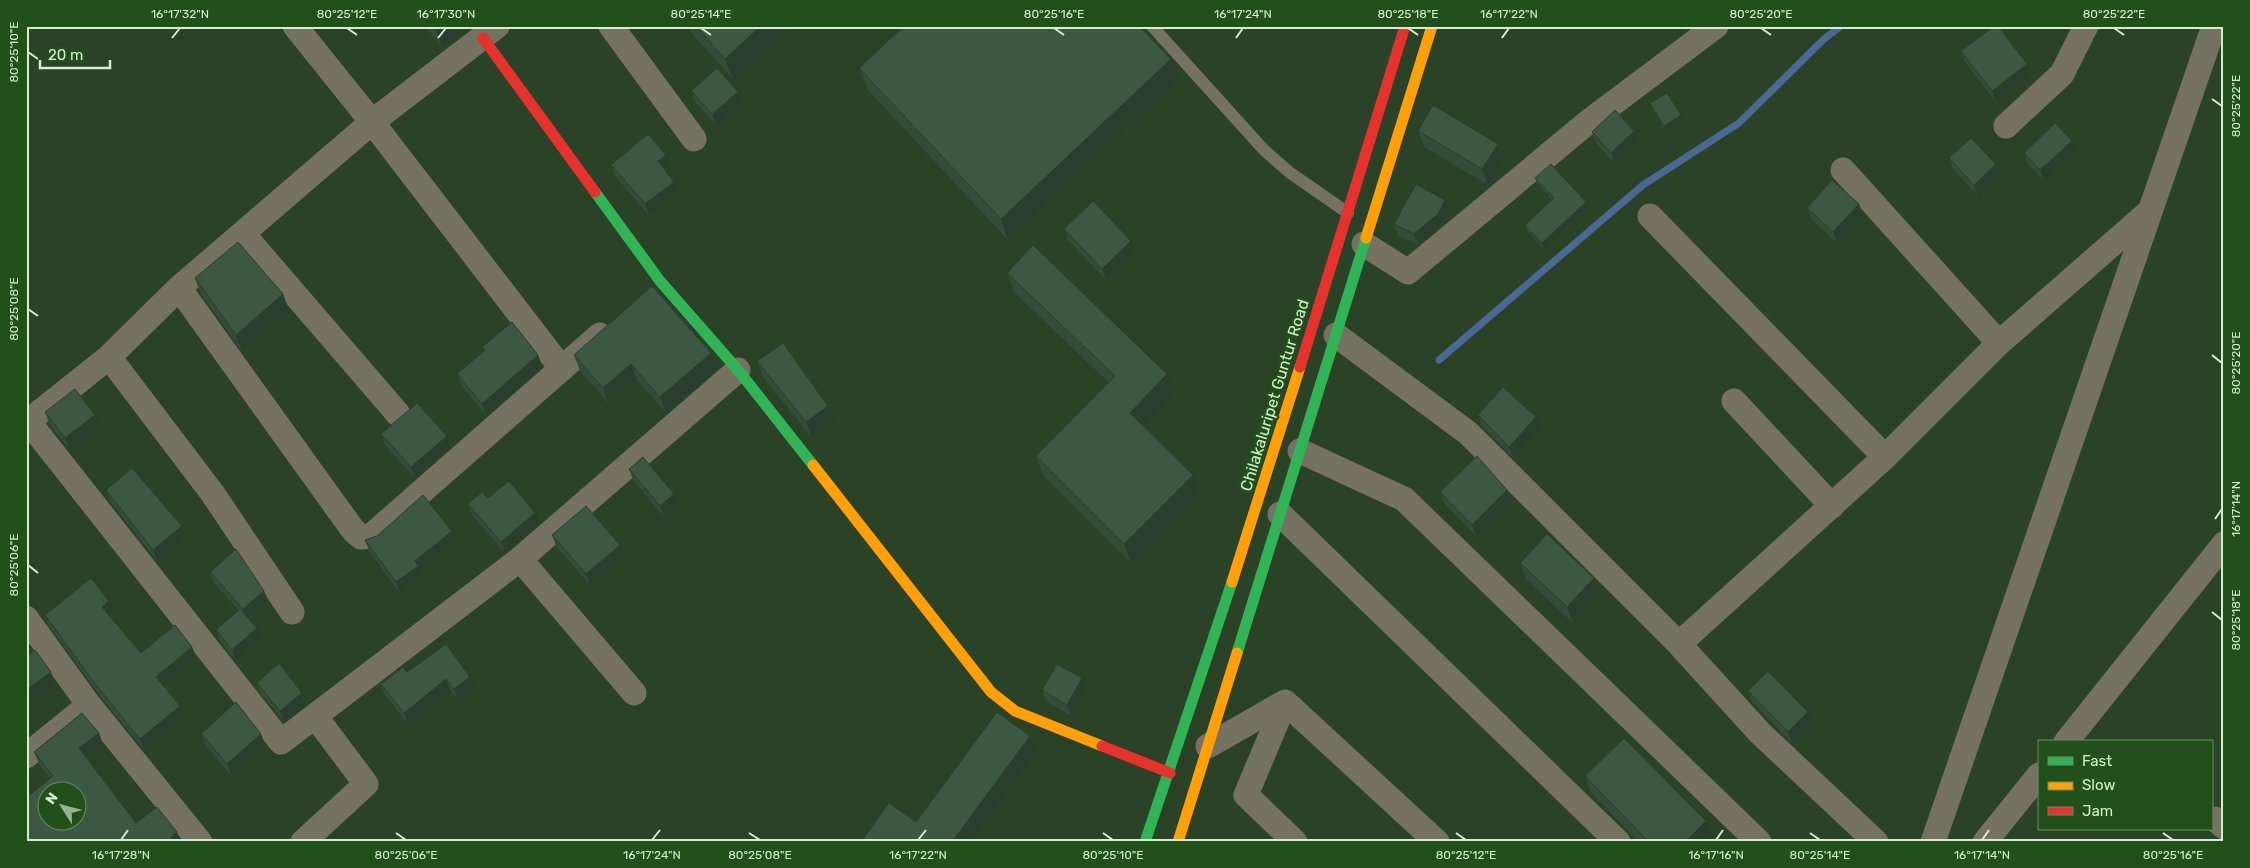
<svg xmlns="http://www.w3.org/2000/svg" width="2250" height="868" font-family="Rubik,sans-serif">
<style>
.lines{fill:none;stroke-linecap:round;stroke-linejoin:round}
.stream{stroke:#4b6894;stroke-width:7}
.lane{stroke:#767261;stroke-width:12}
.street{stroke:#767261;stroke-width:25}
.fast{stroke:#30b455;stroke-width:11}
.slow{stroke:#ff9f0a;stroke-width:11}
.jam{stroke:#e5322d;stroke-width:11}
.wall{fill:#344c3a}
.shaded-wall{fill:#2a3e2f}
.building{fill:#3c5843;stroke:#2a3e2f;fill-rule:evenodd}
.ticks{fill:none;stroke:#d4eecf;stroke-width:2}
.labels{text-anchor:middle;stroke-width:5;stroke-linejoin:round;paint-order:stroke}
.street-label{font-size:16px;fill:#d4eecf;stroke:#22501a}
.neatline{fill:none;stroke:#d4eecf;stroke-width:2}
.ticks-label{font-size:12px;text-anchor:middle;fill:#d4eecf}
</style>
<rect width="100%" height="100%" fill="#2a4327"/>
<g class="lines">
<path class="stream" d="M1439,360L1643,185L1739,123L1824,39L1841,26"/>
<path class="lane" d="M1152,26L1264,150L1289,172L1348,213"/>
<path class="street" d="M295,26L372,122L562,369
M611,26L694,139
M2006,126L2062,74L2086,26
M1843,170L1999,343
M1650,216L1885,457
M243,234L398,414
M1364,244L1408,272L1588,122L1716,26
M179,288L353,530L361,537L371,536L600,335
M1336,335L1468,433L1679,644L1760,733L1876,842
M109,357L213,494L292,612
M1734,401L1832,506
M28,421L281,742L520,559L738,370
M26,423L109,357L179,288L372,122L497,26
M1300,451L1404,499L1759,842
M1280,514L1618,842
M520,559L634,693
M26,618L89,705L200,842
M1679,644L1885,457L1999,343L2150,211
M1285,702L1246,795L1295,842
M2066,742L2224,544
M1208,746L1285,702L1437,842
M26,756L89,705
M2215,819L2224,827
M303,842L366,784L315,716
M1933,842L2214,26
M1985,842L2039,775"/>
<path class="fast" d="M595,192L660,281L738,370L813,465
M1237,653L1366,238
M1145,842L1232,582"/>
<path class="slow" d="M1366,238L1432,26
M813,465L991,692L1015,711L1102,746
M1232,582L1300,367
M1178,842L1237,653"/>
<path class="jam" d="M483,38L595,192
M1300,367L1405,26
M1102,746L1170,773"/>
</g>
<path class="wall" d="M425,26H467L442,47Z
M685,26H792L733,79Z
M1961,51L2027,64L2031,75L1996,102L1965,62Z
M859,68L1178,80L1008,240L867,89Z
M691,91L742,103L716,125L695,102Z
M1650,103L1683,121L1666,131L1652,109Z
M1418,131L1498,144L1504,160L1488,185L1424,147Z
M1592,132L1638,142L1615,164L1596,143Z
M2076,152L2044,181L2028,164L2024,153Z
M1949,158L1996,164L2000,175L1978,196L1953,169Z
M611,165L670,166L665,170L678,193L649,215L615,176Z
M1535,178L1586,202L1588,207L1544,249L1527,231L1525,225L1552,200L1537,183Z
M1859,204L1863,215L1837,243L1811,219L1807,208Z
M1449,211L1442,225L1418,245L1398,235L1394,224Z
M1064,229L1131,241L1135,252L1106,280L1068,240Z
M1007,273L1167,374L1174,393L1143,425L1193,475L1199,494L1131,563L1043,475L1036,456L1109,383L1014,292Z
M195,278L283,294L289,310L242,351L201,294Z
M482,347L538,355L542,366L486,415L461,385L457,374L484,351Z
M574,355L717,369L666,413L637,380L609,404L580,371Z
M757,361L834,422L812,438L763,377Z
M45,412L99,426L69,449L49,423Z
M1478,415L1536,417L1540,428L1513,458L1482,426Z
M381,434L451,447L415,478L385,445Z
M629,469L678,505L664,517L633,480Z
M106,490L182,526L186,537L157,561L110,501Z
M1440,492L1511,501L1476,536L1444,503Z
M488,498L539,524L505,553L472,515L468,504Z
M552,535L620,545L624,556L590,585L556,546Z
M365,540L456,542L420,571L422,577L400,593L369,551Z
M1520,563L1600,594L1573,623L1526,579Z
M210,572L264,591L268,602L248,619L257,628L261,639L236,661L220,641L216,630L239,610L214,583Z
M113,612L109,616L141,653L192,647L196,658L163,685L184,717L144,750L100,696L49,626L45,615Z
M446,644L474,688L458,700L450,690L408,724L385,695L381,684L407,672Z
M1082,678L1086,689L1071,716L1046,701L1042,690Z
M257,683L302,693L306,704L284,722L261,694Z
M1748,691L1808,712L1812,723L1792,743L1752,702Z
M99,733L103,745L87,758L136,823L177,832L26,842L50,778L39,764L34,752Z
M201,734H261L265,745L231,775L205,745Z
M1585,776L1712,837L1707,842H1639L1591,793Z"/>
<path class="shaded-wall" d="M437,26H467L442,47L435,28Z
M761,26H792L733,79L725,59Z
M1171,59L1178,80L1008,240L1001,219Z
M2027,64L2031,75L1996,102L1992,91Z
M738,92L742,103L716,125L712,114Z
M1681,115L1683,121L1666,131L1664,126Z
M1634,131L1638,142L1615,164L1611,153Z
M2072,141L2076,152L2044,181L2040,170Z
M1498,144L1504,160L1488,185L1482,169Z
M666,155L670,166L662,172L658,161Z
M1996,164L2000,175L1978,196L1974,185Z
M674,182L678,193L649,215L645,204Z
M1445,200L1449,211L1442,225L1418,245L1414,234Z
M1586,202L1588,207L1544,249L1542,243Z
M1859,204L1863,215L1837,243L1833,232Z
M1131,241L1135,252L1106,280L1102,269Z
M283,294L289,310L242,351L236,335Z
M711,353L717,369L666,413L660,397Z
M538,355L542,366L486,415L482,404Z
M631,364L637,380L609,404L603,388Z
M1167,374L1174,393L1137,432L1130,413Z
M828,406L834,422L812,438L806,422Z
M95,415L99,426L69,449L65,438Z
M1536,417L1540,428L1513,458L1509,447Z
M447,436L451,447L415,478L411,467Z
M1193,475L1199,494L1131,563L1124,544Z
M1507,490L1511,501L1476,536L1472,525Z
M674,494L678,505L664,517L660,506Z
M535,513L539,524L505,553L501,542Z
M182,526L186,537L157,561L153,550Z
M452,531L456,542L420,571L422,577L400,593L396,582L415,561Z
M620,545L624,556L590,585L586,574Z
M1594,578L1600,594L1573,623L1567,607Z
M264,591L268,602L247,620L243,609Z
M109,601L113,612L106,618L102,607Z
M257,628L261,639L236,661L232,650Z
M192,647L196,658L160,688L156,677Z
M51,672L55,683L26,704V690Z
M470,677L474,688L458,700L454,689Z
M1082,678L1086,689L1071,716L1067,705Z
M446,679L450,690L408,724L404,713Z
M302,693L306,704L284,722L280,711Z
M180,706L184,717L144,750L140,739Z
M1808,712L1812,723L1792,743L1788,732Z
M99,733L103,745L84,760L79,748Z
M261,734L265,745L231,775L227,764Z
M1030,736L1036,752L969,842H952Z
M1706,821L1712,837L1707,842H1685Z
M177,832L181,842H173L171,837Z"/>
<path class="building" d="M696,26H761L725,59Z
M904,26H1139L1171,59L1001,219L859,68Z
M1994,26H1998L2027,64L1992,91L1961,51Z
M717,68L738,92L712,114L691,91Z
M1667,93L1681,115L1664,126L1650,103Z
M1433,105L1498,144L1482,169L1418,131Z
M1615,110L1634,131L1611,153L1592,132Z
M2055,123L2072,141L2040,170L2024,153Z
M648,134L666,155L658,161L674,182L645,204L611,165Z
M1971,138L1996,164L1974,185L1949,158Z
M1551,164L1586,202L1542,243L1525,225L1554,198L1535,178Z
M1832,180L1859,204L1833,232L1807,208Z
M1416,184L1445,200L1438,214L1414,234L1394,224Z
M1093,201L1131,241L1102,269L1064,229Z
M238,242L283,294L236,335L195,278Z
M1033,245L1167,374L1130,413L1193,475L1124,544L1036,456L1115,376L1007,273Z
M652,286L711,353L660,397L631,364L603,388L574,355Z
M512,322L538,355L482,404L457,374L485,350L482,347Z
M783,343L828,406L806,422L757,361Z
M1503,387L1536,417L1509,447L1478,415Z
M75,389L95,415L65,438L45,412Z
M417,403L447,436L411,467L381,434Z
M1477,456L1507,490L1472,525L1440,492Z
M643,457L674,494L660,506L629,469Z
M132,468L182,526L153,550L106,490Z
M509,481L535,513L501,542L468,504L482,492L488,498Z
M423,495L452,531L415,561L418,566L396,582L365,540L377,536Z
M586,506L620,545L586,574L552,535Z
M1547,534L1594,578L1567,607L1520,563Z
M236,549L264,591L243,609L210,572Z
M91,578L109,601L102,607L141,653L175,625L192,647L156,677L180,706L140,739L96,685L45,615Z
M240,609L257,628L232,650L216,630Z
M446,644L470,677L454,689L446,679L404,713L381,684L403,667L407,672Z
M35,650L51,672L26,690V653L28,655Z
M279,663L302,693L280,711L257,683Z
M1057,664L1082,678L1067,705L1042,690Z
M1768,671L1808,712L1788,732L1748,691Z
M236,702L261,734L227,764L201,734Z
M997,712L1030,736L952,842H861L889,803L916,822Z
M82,713L99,733L79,748L136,823L157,807L177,832L171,837L175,842H26V798L53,776L34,752ZM48,790H78V820H48Z
M1624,738L1706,821L1685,842H1649L1585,776Z"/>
<path class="ticks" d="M347,28L357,35M701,28L711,35M1054,28L1064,35M1408,28L1418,35M1761,28L1771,35M2114,28L2124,35M172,38L180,28M438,38L446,28M1236,38L1243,28M1502,38L1509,28M28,52L38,59M2212,99L2222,106M28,309L38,316M2212,355L2222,363M2215,519L2222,509M28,565L38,573M2212,612L2222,620M396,833L406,840M749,833L760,840M1103,833L1113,840M1456,833L1466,840M1810,833L1820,840M2163,833L2173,840M121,840L128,830M652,840L660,830M918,840L926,830M1716,840L1723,830M1982,840L1989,830"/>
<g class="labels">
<g class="street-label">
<text transform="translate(1274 395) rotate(-73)" y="6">Chilakaluripet Guntur Road</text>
</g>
</g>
<rect width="2250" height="868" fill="none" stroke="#22501a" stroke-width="55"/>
<rect x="2038" y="740" width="175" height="90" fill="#22501a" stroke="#698f62"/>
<rect x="2048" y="757" width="25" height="8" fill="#30b455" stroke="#698f62"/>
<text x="2082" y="766" font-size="15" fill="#d4eecf">Fast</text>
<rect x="2048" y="782" width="25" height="8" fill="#ff9f0a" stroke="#698f62"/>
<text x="2082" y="790" font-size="15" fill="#d4eecf">Slow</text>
<rect x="2048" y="807" width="25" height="8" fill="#e5322d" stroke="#698f62"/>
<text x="2082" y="816" font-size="15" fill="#d4eecf">Jam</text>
<g transform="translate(62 806) rotate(306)"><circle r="24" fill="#22501a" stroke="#698f62"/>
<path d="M0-4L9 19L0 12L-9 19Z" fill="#98b294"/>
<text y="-8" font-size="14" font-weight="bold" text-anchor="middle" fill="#d4eecf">N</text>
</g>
<path d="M40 60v8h70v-8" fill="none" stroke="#d4eecf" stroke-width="2.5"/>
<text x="48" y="60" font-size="15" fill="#d4eecf" stroke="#22501a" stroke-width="4" paint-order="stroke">20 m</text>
<rect x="28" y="28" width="2194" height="812" class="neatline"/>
<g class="ticks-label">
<text x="180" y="18">16°17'32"N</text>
<text x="347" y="18">80°25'12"E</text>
<text x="446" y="18">16°17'30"N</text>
<text x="701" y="18">80°25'14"E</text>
<text x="1054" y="18">80°25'16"E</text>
<text x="1243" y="18">16°17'24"N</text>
<text x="1408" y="18">80°25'18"E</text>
<text x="1509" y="18">16°17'22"N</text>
<text x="1761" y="18">80°25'20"E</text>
<text x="2114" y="18">80°25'22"E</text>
<text transform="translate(14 52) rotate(-90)" y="4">80°25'10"E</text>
<text transform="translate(2236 106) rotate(-90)" y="4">80°25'22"E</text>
<text transform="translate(14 309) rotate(-90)" y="4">80°25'08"E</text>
<text transform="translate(2236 363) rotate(-90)" y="4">80°25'20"E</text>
<text transform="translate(2236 509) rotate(-90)" y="4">16°17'14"N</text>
<text transform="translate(14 565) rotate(-90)" y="4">80°25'06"E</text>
<text transform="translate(2236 620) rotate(-90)" y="4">80°25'18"E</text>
<text x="121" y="859">16°17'28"N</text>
<text x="406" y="859">80°25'06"E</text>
<text x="652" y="859">16°17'24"N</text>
<text x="760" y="859">80°25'08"E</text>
<text x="918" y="859">16°17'22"N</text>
<text x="1113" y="859">80°25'10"E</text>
<text x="1466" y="859">80°25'12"E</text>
<text x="1716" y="859">16°17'16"N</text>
<text x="1820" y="859">80°25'14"E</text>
<text x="1982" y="859">16°17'14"N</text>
<text x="2173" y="859">80°25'16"E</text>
</g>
</svg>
